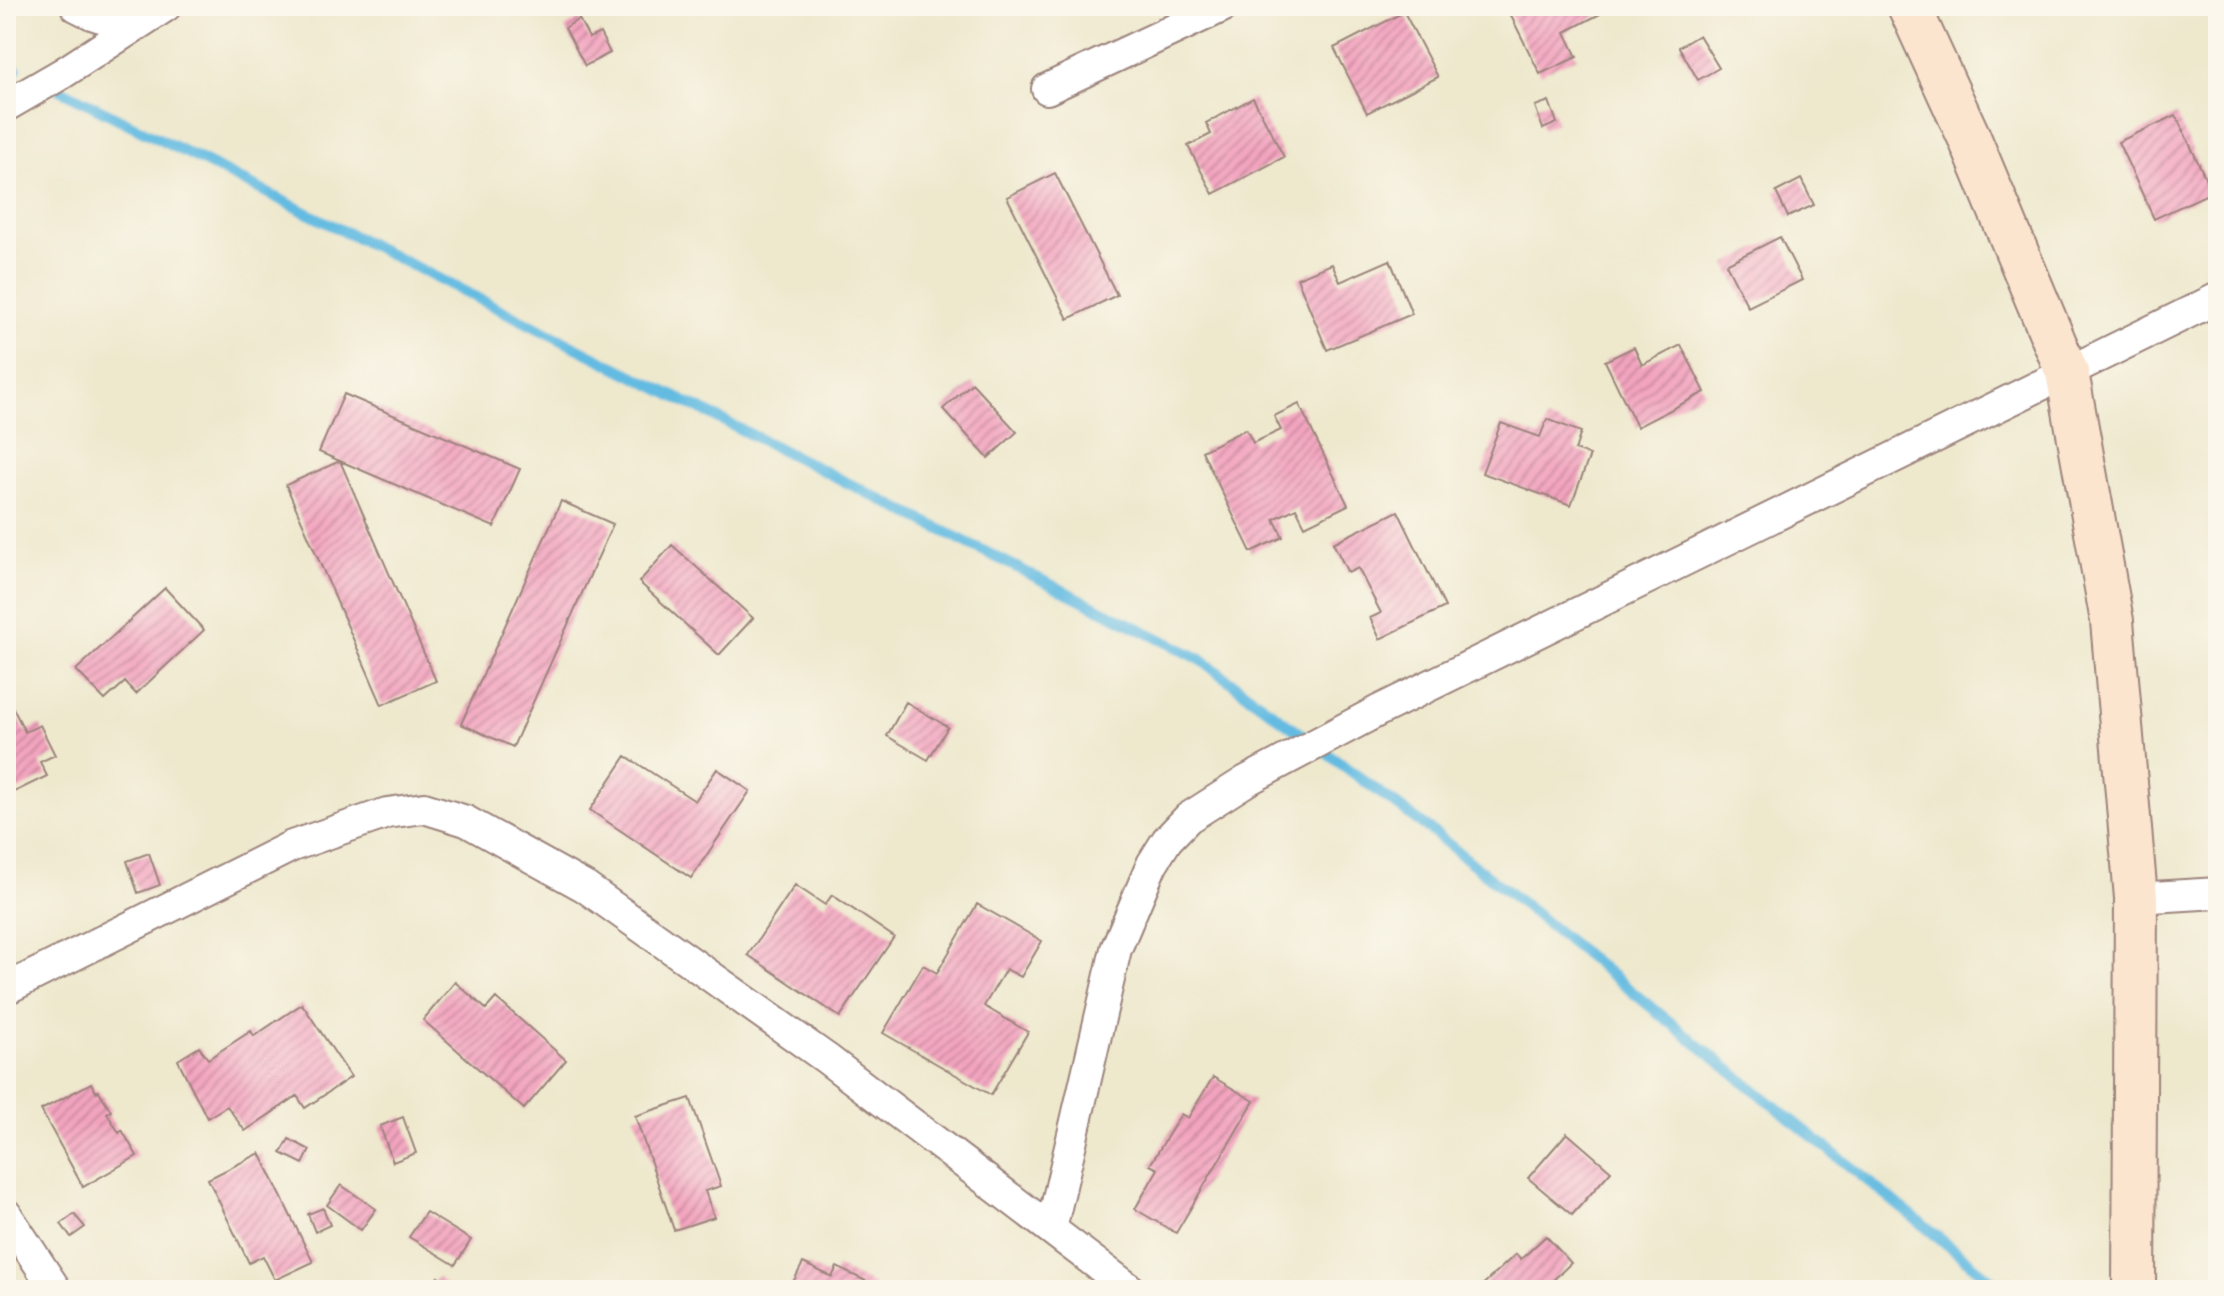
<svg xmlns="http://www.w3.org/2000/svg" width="2224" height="1296" font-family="Mali,sans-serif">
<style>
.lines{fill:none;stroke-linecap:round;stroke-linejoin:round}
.stream{stroke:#64bbe1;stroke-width:11}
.building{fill:url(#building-hatch)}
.street-casing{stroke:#9c847c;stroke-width:34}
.secondary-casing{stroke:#9c847c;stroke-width:46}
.street{stroke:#fff;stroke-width:30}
.secondary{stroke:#fbe5cf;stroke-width:42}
</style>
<defs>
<pattern id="building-hatch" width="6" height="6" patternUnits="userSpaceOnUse" patternTransform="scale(2)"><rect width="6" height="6" fill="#f3a4bf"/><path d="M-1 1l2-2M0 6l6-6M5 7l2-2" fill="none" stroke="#c7859b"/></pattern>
</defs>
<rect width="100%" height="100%" fill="#fbf7ec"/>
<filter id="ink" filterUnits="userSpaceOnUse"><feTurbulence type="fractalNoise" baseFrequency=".0125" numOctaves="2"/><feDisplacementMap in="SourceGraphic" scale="16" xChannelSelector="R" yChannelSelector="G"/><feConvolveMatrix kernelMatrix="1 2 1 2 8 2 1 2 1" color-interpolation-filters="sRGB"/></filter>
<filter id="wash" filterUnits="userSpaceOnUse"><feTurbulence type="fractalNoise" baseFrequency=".006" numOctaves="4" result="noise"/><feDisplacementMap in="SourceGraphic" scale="32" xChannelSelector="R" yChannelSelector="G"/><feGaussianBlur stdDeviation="1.8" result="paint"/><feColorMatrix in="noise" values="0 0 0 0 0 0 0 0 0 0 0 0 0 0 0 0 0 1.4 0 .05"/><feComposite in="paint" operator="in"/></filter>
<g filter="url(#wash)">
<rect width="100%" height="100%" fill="#eee8cd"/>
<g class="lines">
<path class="stream" d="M6,65L16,69
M61,90L1200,659L1433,832L2004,1290"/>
</g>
<g id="blocks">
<path class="building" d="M1506,6H1596L1600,14L1565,32L1577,57L1540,74Z
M1404,12L1438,77L1367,113L1334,48Z
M579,19L589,38L600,33L610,53L585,66L565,28Z
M1699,35L1719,68L1698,80L1679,47Z
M1253,98L1284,157L1213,194L1188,146L1211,134L1206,123Z
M1549,101L1557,123L1543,129L1535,106Z
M2176,115L2212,192L2154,219L2118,142Z
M1055,173L1117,295L1068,319L1007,197Z
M1801,179L1814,205L1788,217L1776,192Z
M1780,237L1802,280L1748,307L1726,264Z
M1390,260L1412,314L1327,350L1297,278L1332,264L1340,282Z
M1681,345L1705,392L1637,427L1605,361L1634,347L1642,365Z
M972,383L1017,432L988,458L943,409Z
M344,394L520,469L494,527L340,461L436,681L382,705L286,485L340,461L319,452Z
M1299,404L1348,505L1305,526L1296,508L1274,519L1283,537L1251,552L1202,451L1246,429L1253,443L1281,430L1274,416Z
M1547,419L1581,432L1575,450L1590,455L1571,505L1482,473L1501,423L1540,437Z
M561,501L613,524L513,747L461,724Z
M1398,511L1445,607L1380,639L1370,618L1381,613L1358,568L1348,573L1333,543Z
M672,545L753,618L719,655L639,582Z
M165,588L204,630L136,694L125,682L105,700L76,670Z
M9,700L25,732L40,725L55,755L40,762L47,776L6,796V701Z
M906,702L948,727L928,760L887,736Z
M626,756L695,801L717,769L750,791L691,878L590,810Z
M149,853L160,885L138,893L127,861Z
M795,885L825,905L832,895L894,937L840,1017L748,955Z
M977,904L1042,941L1021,977L1006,969L984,1006L1028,1032L991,1095L883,1033L923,965L937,973Z
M455,982L486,1009L496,998L566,1060L524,1109L423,1020Z
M302,1004L351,1077L305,1108L297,1096L245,1131L227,1106L207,1118L178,1060L199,1047L208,1059L251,1031L254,1036Z
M1213,1077L1254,1101L1176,1233L1135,1209L1158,1169L1150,1165L1181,1114L1188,1118Z
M91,1083L96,1092L99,1091L111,1111L107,1113L119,1133L122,1130L137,1156L83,1187L41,1110Z
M690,1098L721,1186L705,1191L714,1217L674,1230L635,1116Z
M403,1117L416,1153L393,1162L380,1126Z
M1567,1133L1611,1171L1572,1215L1528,1178Z
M289,1139L310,1150L303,1164L281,1153Z
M260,1153L313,1262L275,1280L263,1256L249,1263L208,1179Z
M341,1185L376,1209L361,1230L327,1205Z
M323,1208L330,1225L315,1232L308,1214Z
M426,1212L471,1240L455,1265L409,1237Z
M74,1214L85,1227L71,1237L61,1224Z
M1546,1236L1571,1263L1546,1287L1549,1290H1477L1516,1254L1521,1259Z
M803,1263L832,1277L837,1267L874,1285L871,1290H789Z
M438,1277L451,1290H425Z"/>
</g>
</g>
<g filter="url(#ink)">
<use href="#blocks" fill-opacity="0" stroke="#9c847c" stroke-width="2"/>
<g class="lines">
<defs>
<path id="street" d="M76,6L92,14L131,27
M1047,89L1224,6
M6,106L63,73L166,6
M2136,898L2218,893
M6,989L292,846L387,813L424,808L466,821L585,887L827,1059L1131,1290
M6,1214L56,1290
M1051,1229L1116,949L1152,864L1167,840L1188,818L1246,781L1378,711L2218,298"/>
<path id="secondary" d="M1909,6L1969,137L2067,372L2112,621L2136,898L2134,1290"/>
</defs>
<use href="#street" class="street-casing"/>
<use href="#secondary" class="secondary-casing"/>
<use href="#street" class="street"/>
<use href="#secondary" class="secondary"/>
</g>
</g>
<rect width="2224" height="1296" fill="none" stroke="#fbf7ec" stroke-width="32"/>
</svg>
